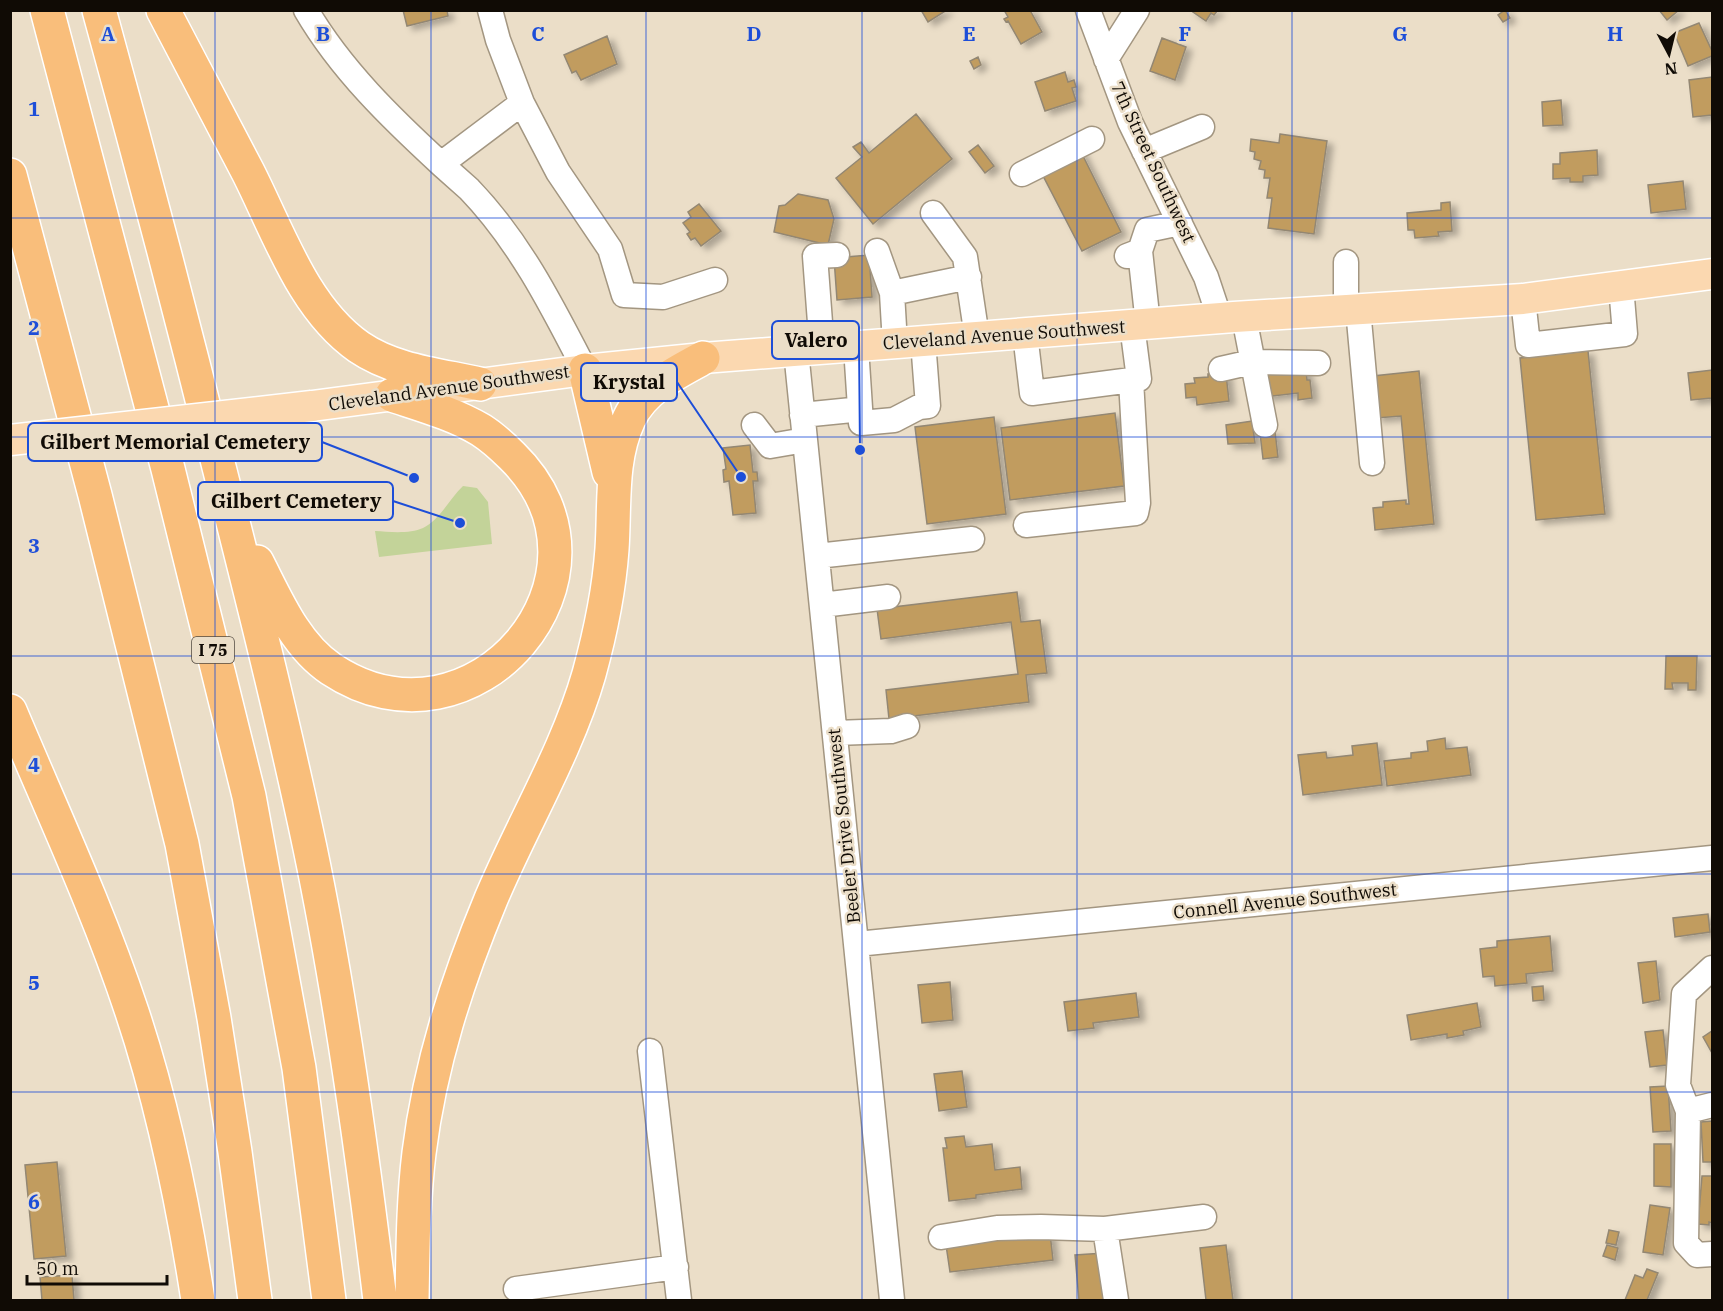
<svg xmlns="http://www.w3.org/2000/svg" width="1723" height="1311" font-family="'IBM Plex Serif',serif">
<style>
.green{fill:#c3d399}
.building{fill:#c19c5e;stroke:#938773;stroke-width:1.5;filter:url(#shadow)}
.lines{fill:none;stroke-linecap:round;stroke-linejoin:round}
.minor-casing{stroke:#a39681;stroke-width:27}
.major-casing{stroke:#fff;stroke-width:33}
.highway-casing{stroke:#fff;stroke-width:36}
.minor{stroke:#fff;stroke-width:24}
.major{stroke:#fbd8b0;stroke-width:30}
.highway{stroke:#f9be7b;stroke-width:33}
.major-bridge-casing{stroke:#fff;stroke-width:33;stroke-linecap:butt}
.major-bridge{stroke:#fbd8b0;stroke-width:30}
.grid{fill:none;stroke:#1d4ed8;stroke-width:1.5;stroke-opacity:0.55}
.labels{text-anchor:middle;stroke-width:5;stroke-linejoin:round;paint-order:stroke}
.shield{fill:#ebdec8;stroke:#524a40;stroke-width:1.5}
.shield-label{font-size:16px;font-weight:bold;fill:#100b05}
.street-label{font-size:18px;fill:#100b05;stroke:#ebdec8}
.grid-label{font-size:20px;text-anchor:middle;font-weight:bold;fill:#1d4ed8;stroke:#ebdec8;stroke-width:5;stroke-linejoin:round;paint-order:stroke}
.leader{fill:none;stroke:#1d4ed8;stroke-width:2}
.callout-dot{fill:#1d4ed8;stroke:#ebdec8;stroke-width:2}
.callout{fill:#ebdec8;stroke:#1d4ed8;stroke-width:2}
.callout-label{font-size:20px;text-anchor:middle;font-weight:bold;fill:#100b05}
</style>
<defs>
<filter id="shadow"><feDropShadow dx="6" dy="4" stdDeviation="3" flood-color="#0004"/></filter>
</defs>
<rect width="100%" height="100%" fill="#ebdec8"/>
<path class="green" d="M463,486L477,488L488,502L492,544L379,557L375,531C390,532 410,534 423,528C440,520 450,498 463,486Z"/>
<path class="building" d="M403,10H447L448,16L407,26Z
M921,10H947L928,22Z
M1004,10H1033L1031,12L1042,32L1021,44L1008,21L1006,22L1004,19L1008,17Z
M1190,10H1218L1214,15L1211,13L1206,21Z
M1505,10L1510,18L1503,22L1498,15Z
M1659,10H1679L1667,20Z
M1699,23L1712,51V56L1688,66L1674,33Z
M607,36L617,64L581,80L576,71L572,73L564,55Z
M1162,38L1186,47L1175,80L1150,71Z
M978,57L981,65L974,69L970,61Z
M1065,72L1068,82L1074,80L1076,87L1072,88L1076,101L1045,111L1035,82Z
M1712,77V115L1693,117L1689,80Z
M1561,100L1563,125L1543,126L1542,102Z
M916,114L952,159L873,224L836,178L862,157L853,147L861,142L869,153Z
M1280,134L1327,141L1314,234L1268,228L1272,198H1267L1270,178H1264L1265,170L1259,169L1261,161L1254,159L1255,152L1250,151L1251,139L1279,143Z
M978,145L994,166L985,173L969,152Z
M1080,150L1121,232L1082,251L1040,170Z
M1597,150L1598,175L1583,176V182H1570V178L1553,179V164H1560V153Z
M1683,181L1686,209L1651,213L1648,185Z
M798,194L828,200L834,219L828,245L774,232L779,206L785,205Z
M1450,202L1452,231L1438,232L1439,236L1415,238L1414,230H1408L1407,213L1441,210V203Z
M699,204L721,231L701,246L695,238L691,240L687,234L690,232L683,223L691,217L688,212Z
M869,255L872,297L837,300L834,258Z
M1588,351L1605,514L1536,520L1520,358Z
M1306,368L1307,380H1310L1312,398L1298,400V393L1264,397L1261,373Z
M1712,370V398L1691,400L1688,373Z
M1419,371L1434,524L1375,530L1373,508L1383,507V502L1406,500V504H1409L1401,416L1376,418L1373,376Z
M1216,373L1226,374L1229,401L1197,405L1196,397L1186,398L1185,384L1195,383L1194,378L1208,377V374Z
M1115,413L1124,486L1010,500L1001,428Z
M994,417L1006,514L927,524L915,427Z
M1252,421L1255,443L1228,444L1226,425Z
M1275,431L1278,457L1263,459L1260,433Z
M750,445L753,472H757L758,481H753L756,513L733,515L729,481L724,482L723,470L726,469L723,448Z
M1017,592L1021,622L1040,620L1047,673L1026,675L1029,702L889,719L886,690L1018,674L1011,622L881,639L877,609Z
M1666,656H1697L1696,690H1688V683H1672L1673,689H1665Z
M1445,738L1446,749L1467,747L1471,775L1387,786L1384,761L1411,758V753L1428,751L1427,741Z
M1377,743L1382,785L1303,795L1298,755L1326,752L1327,758L1353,755L1352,746Z
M1708,914L1710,932L1675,937L1673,918Z
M1550,936L1553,971L1526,974L1527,983L1495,986L1494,976L1483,977L1480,949L1497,947V941Z
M1656,961L1660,1000L1643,1003L1638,963Z
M950,982L953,1020L922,1023L918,985Z
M1543,986L1544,1000L1533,1001L1532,987Z
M1136,993L1139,1017L1093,1023L1094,1028L1068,1031L1064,1002Z
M1477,1003L1481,1027L1463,1031L1464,1035L1447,1038V1034L1411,1040L1407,1015Z
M1663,1030L1667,1065L1650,1067L1645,1032Z
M1712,1031V1053L1703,1037Z
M962,1071L967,1107L939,1111L934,1074Z
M1668,1086L1671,1131L1653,1132L1650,1087Z
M1712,1121V1162H1703L1701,1122Z
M964,1136L966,1147L992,1144L995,1170L1020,1167L1022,1189L976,1195V1198L949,1201L943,1148H947L945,1138Z
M1654,1144H1671V1187L1654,1186Z
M57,1162L66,1256L34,1259L25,1165Z
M1702,1176H1712V1223L1709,1222V1225L1698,1224Z
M1650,1205L1670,1208L1663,1255L1643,1252Z
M1609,1230L1619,1232L1616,1245L1606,1243Z
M1050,1233L1053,1260L950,1272L946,1245Z
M1226,1245L1233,1300H1206L1200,1248Z
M1607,1245L1618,1248L1615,1260L1603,1256Z
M1104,1253L1108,1300H1079L1075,1255Z
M1647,1269L1658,1273L1647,1300H1625L1635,1275L1643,1278Z
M72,1275L74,1300H42L40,1277Z"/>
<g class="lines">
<defs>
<path id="minor" d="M306,10C341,70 392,119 442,165C451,173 460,181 469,189C520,242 552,306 585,370
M490,10L498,40L522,103L558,172L610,249L624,295L663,297L715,280
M1088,10L1130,122L1206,277L1220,319
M1106,59L1137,10
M1144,151L1202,127
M441,164L522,103
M1022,174L1092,139
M933,213L965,257L977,337
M877,251L892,293
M1140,251L1147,230L1180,223
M1127,256L1140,251L1148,324
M1346,262V310
M1523,299L1528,345L1625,334L1621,286
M1358,309L1372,463
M1244,317L1265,425
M1025,334L1032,393L1139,379L1132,325
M895,344L892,293L969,277
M856,347L861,423L894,420L919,407L928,406L923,341
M822,349L815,256L837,255
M796,351L892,1300
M1221,369L1252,362L1318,363
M802,415L852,410L861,414
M754,425L770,446L805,440
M1026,525L1136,513L1138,503L1131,380
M817,556L972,539
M822,605L888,597
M835,733L891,731L907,726
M857,944L1712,858
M1712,968L1684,994L1678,1085L1688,1111L1712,1105
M650,1051L679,1300
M1688,1111L1686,1243L1697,1255L1712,1254
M1105,1229L1204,1217
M941,1237L997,1228L1041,1227L1105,1229L1116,1300
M516,1289L676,1267"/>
<path id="major" d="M312,406L585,370L703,358L1234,317L1523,299L1712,274"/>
<path id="highway" d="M47,10L168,469L249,796L299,1068L329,1300
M99,10C141,162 181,314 219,467C251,593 283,720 310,848C341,997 362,1149 380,1300
M163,10C191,64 220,118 248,172C278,231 303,308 359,347C394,371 440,375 480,384
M10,175L95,495L182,844L214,1018L235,1152L255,1300
M585,370L609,472
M257,562C276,599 295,645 331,669C474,764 633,574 512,456C503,447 492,437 481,430C454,414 422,405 392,395
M10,711C52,811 98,909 132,1012C163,1105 183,1203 198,1300
M412,1300C413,1251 413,1202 419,1153C430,1064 457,981 491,899C522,825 567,751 589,674C600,634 609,591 612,549C615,505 610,460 629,419C643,389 675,373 703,358"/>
</defs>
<use href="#minor" class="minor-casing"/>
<use href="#major" class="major-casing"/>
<use href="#highway" class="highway-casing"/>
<use href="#minor" class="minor"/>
<use href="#major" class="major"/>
<use href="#highway" class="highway"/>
<defs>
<path id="major-bridge" d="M10,440L312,406"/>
</defs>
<use href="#major-bridge" class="major-bridge-casing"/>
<use href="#major-bridge" class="major-bridge"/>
</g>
<path class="grid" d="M215,10V1300M431,10V1300M646,10V1300M862,10V1300M1077,10V1300M1292,10V1300M1508,10V1300M10,218H1712M10,437H1712M10,656H1712M10,874H1712M10,1092H1712"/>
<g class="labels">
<rect class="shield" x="192" y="637" width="42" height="26" rx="4.5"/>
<g class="shield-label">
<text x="213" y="656">I 75</text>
</g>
<g class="street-label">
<text transform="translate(1153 162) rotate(65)" y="6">7th Street Southwest</text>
<text transform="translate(1004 335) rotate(-4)" y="6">Cleveland Avenue Southwest</text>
<text transform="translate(449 388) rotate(-8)" y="6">Cleveland Avenue Southwest</text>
<text transform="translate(844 826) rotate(-96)" y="6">Beeler Drive Southwest</text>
<text transform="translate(1285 901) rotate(-6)" y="6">Connell Avenue Southwest</text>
</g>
</g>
<g class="grid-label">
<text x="108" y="41">A</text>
<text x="323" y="41">B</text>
<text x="538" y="41">C</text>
<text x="754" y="41">D</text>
<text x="969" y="41">E</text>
<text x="1185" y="41">F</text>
<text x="1400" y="41">G</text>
<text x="1615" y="41">H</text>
<text x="34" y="116">1</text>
<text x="34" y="335">2</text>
<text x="34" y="553">3</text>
<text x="34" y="772">4</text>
<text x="34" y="990">5</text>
<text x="34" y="1209">6</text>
</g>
<path class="leader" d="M860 450L859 340M741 477L677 382M414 478L322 442M460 523L393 501"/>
<g class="callout-dot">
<circle cx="860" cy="450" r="6"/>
<circle cx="741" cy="477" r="6"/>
<circle cx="414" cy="478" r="6"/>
<circle cx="460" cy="523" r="6"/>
</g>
<g class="callout">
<rect x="772" y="321" width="87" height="38" rx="6"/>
<rect x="581" y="363" width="96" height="38" rx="6"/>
<rect x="28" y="423" width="294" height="38" rx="6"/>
<rect x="198" y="482" width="195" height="38" rx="6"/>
</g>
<g class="callout-label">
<text x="816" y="347">Valero</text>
<text x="629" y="389">Krystal</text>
<text x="175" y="449">Gilbert Memorial Cemetery</text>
<text x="296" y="508">Gilbert Cemetery</text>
</g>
<rect width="1723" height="1311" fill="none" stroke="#100b05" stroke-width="24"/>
<g transform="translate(1669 54) rotate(173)" stroke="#ebdec8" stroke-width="4.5" paint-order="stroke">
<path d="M0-4.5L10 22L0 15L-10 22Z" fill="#100b05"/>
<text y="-9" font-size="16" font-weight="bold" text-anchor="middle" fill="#100b05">N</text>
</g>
<path d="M27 1275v9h140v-9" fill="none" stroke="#100b05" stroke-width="3"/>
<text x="36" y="1275" font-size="18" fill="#100b05" stroke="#ebdec8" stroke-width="4.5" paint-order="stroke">50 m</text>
</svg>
